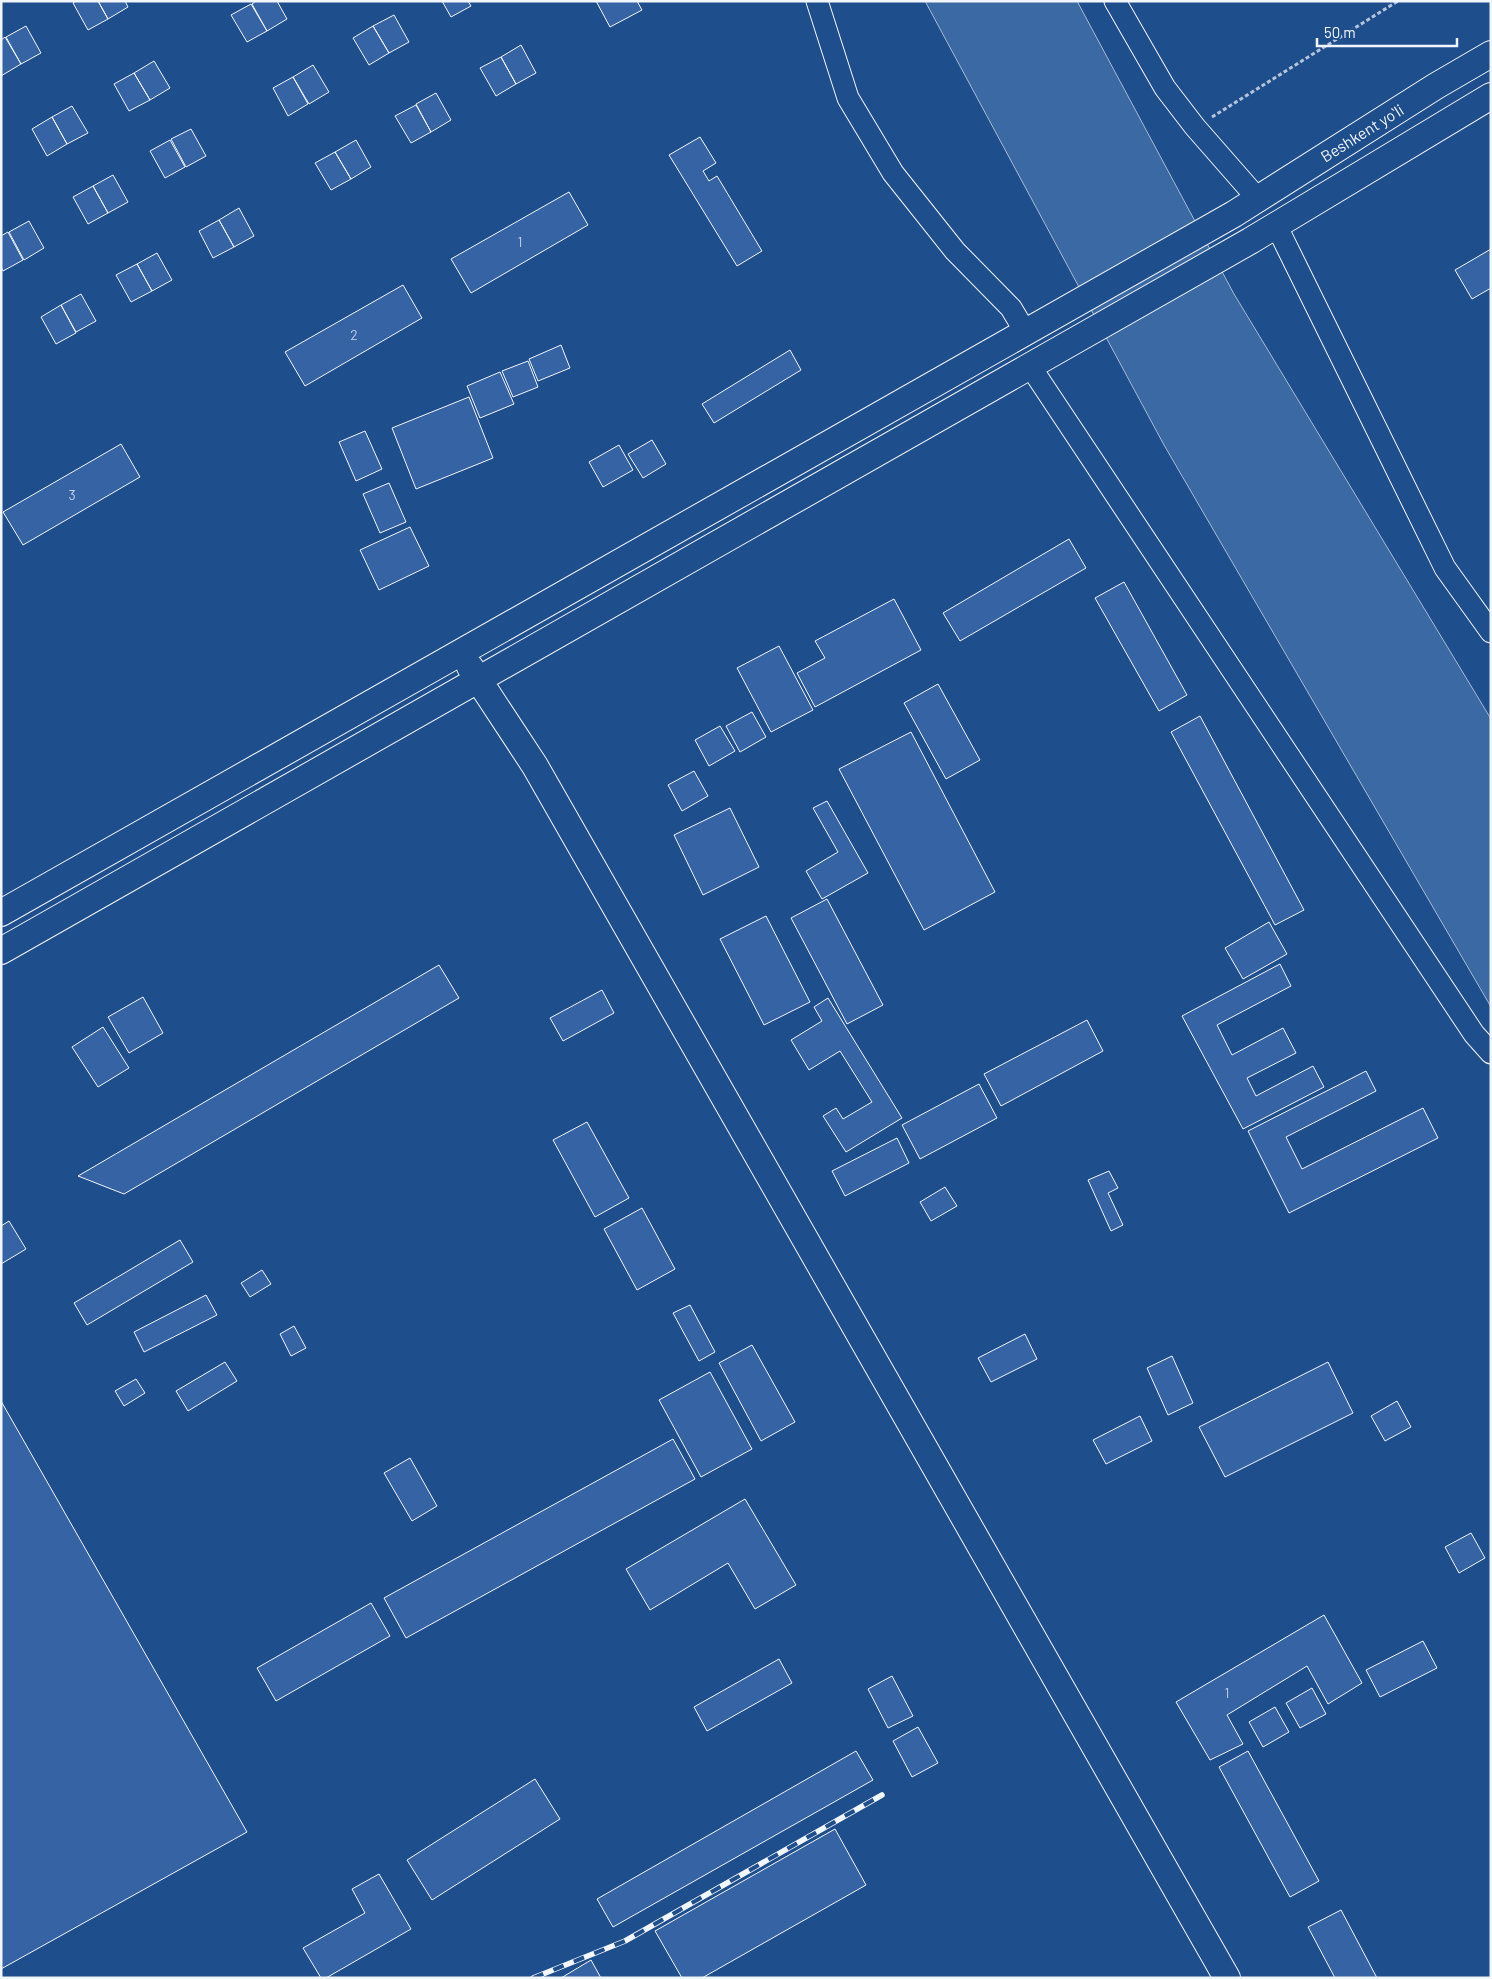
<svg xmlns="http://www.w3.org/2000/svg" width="1492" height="1979" font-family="Barlow,sans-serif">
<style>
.water{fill:#3b69a3;stroke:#a8bbd7}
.building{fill:#3563a3;stroke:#f2f6ff}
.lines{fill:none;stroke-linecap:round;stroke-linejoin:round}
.minor-casing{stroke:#f2f6ff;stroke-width:23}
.major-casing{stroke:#f2f6ff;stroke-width:28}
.path{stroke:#b3c4dc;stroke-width:3;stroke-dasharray:4 2.5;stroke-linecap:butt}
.minor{stroke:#1f4e8c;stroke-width:21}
.major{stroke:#1f4e8c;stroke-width:26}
.rail-casing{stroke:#f2f6ff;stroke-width:5.5}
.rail{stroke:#1f4e8c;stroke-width:4;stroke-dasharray:11;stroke-linecap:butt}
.labels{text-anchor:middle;stroke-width:4;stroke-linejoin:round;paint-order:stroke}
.number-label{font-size:14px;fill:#c3d1e8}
.street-label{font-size:16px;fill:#f2f6ff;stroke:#1f4e8c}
</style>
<rect width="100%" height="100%" fill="#1f4e8c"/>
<path class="water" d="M925,1H1077L1234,294L1491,719V1007L1164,445Z"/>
<path class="building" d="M76,1H98L108,19L88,30L73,3Z
M98,1H125L128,7L108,19Z
M256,1H277L287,19L267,31L252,4Z
M442,1H468L471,6L451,17Z
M596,1H637L642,10L610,27Z
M251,4L267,31L247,42L231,15Z
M394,15L409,42L389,53L373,26Z
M26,26L41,53L21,64L6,37Z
M373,26L389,53L369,65L353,38Z
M5,37L21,64L1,76V40Z
M521,45L536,73L516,84L501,57Z
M501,57L516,84L496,96L480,68Z
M154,61L170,88L150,100L134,73Z
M313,65L329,92L309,104L293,77Z
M134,73L150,100L129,111L114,84Z
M293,77L308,104L288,116L273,88Z
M436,93L451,120L431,132L416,104Z
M416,105L431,132L411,143L395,116Z
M72,106L88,133L67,144L52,117Z
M52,117L67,144L47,156L32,129Z
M191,129L206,156L186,167L171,139Z
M700,137L716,163L703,171L709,181L717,176L762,251L737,266L669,155Z
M170,140L185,167L165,178L150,151Z
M356,140L371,167L351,179L335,152Z
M335,152L351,179L331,190L315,163Z
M113,175L128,202L108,213L93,186Z
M93,186L108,213L88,224L73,197Z
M569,192L588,225L471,293L451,259Z
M239,208L254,236L234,247L219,220Z
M219,220L234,247L213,258L199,231Z
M29,221L44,248L24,260L9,232Z
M8,232L23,260L3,271L1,267V236Z
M1491,249V288L1472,299L1455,270Z
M157,253L172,280L152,291L137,264Z
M137,264L152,291L131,302L116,275Z
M403,285L422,318L305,386L285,352Z
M81,294L96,321L76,332L61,305Z
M61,305L76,333L56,344L41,317Z
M561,345L570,368L538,381L529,359Z
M790,350L801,370L714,423L702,404Z
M528,361L538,387L513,397L502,371Z
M500,372L514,404L480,418L467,386Z
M469,397L493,458L416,489L392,428Z
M365,431L382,469L356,481L339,442Z
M652,440L666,464L643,478L628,454Z
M121,444L140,477L23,545L3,512Z
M619,445L633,470L603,487L589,462Z
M389,483L406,522L380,533L363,494Z
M410,527L429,566L379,590L360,550Z
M1069,539L1086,568L960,641L943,613Z
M1124,582L1187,695L1159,711L1095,598Z
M894,599L921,650L815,707L797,673L825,658L815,641Z
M779,646L813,710L771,732L737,668Z
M938,684L980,760L946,779L904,703Z
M752,712L766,737L740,752L726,726Z
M1200,716L1304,910L1275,925L1171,732Z
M720,726L735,751L709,766L695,740Z
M911,732L995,892L924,930L839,769Z
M694,771L708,796L682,811L668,785Z
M827,801L868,873L822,899L806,871L838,852L813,808Z
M730,808L759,867L703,895L674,835Z
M827,899L883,1005L847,1024L791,918Z
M766,916L810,1002L764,1025L720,939Z
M1269,922L1287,954L1243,979L1225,948Z
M1280,964L1291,986L1217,1025L1232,1055L1283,1028L1296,1053L1247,1078L1256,1096L1313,1066L1324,1087L1243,1129L1182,1016Z
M439,965L459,998L124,1194L78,1176Z
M602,990L614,1013L563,1041L550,1018Z
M143,997L163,1033L129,1053L108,1017Z
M828,998L902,1118L846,1152L823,1116L836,1108L843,1119L872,1102L840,1051L809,1070L791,1040L822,1021L814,1007Z
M1087,1020L1103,1051L1001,1106L984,1074Z
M103,1027L129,1068L98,1087L72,1047Z
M1366,1071L1376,1091L1286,1137L1302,1169L1423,1108L1438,1138L1289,1213L1248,1131Z
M979,1084L997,1118L920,1159L902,1125Z
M587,1122L629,1198L595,1217L553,1140Z
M897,1138L909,1163L845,1196L832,1171Z
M1109,1171L1118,1188L1108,1193L1123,1225L1111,1231L1088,1180Z
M945,1187L957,1206L931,1221L920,1202Z
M642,1208L675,1269L637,1290L604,1229Z
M9,1221L26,1249L1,1264V1226Z
M180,1240L193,1262L87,1325L74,1303Z
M262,1270L271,1284L250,1297L241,1283Z
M206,1295L217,1315L144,1352L134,1332Z
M690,1305L715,1352L699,1361L673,1313Z
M294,1326L306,1348L291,1356L280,1334Z
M1025,1334L1037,1359L991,1382L978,1358Z
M752,1345L795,1422L761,1441L719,1363Z
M1172,1356L1193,1403L1168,1415L1147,1368Z
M225,1362L237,1381L188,1411L176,1391Z
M1328,1362L1353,1413L1225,1477L1199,1427Z
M710,1372L752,1449L701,1477L659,1400Z
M136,1379L145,1393L124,1406L115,1391Z
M1,1401L247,1832L1,1969Z
M1397,1401L1411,1427L1385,1441L1371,1416Z
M1140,1416L1152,1441L1106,1464L1093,1440Z
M673,1439L695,1479L406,1638L384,1598Z
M410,1458L437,1506L412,1521L384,1473Z
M745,1499L796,1585L755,1609L728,1563L650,1610L626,1569Z
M1471,1533L1485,1558L1459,1573L1445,1547Z
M371,1603L390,1636L276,1701L257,1668Z
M1324,1615L1362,1683L1328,1704L1307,1666L1227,1715L1243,1744L1210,1760L1176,1702Z
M1423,1641L1437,1668L1380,1697L1366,1670Z
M779,1659L792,1683L707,1731L694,1707Z
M892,1676L913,1716L888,1728L868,1689Z
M1312,1688L1326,1714L1300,1728L1286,1703Z
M1275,1707L1289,1732L1263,1747L1249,1722Z
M918,1727L938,1763L912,1777L893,1741Z
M856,1751L873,1780L613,1927L597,1899Z
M1248,1751L1319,1881L1290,1897L1219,1767Z
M535,1779L560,1819L432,1900L407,1860Z
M835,1829L866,1885L702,1978H682L655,1931Z
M379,1874L411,1929L326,1978H321L303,1948L365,1913L352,1889Z
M1341,1910L1377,1978H1335L1308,1927Z
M591,1960L601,1978H561Z"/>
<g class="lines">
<defs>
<path id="minor" d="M817,1L848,98L893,173L955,251L1011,308L1026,333
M1115,1L1165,88L1195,127L1258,199
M1276,225L1445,568L1491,632
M1030,366L1474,1034L1491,1053"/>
<path id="major" d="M470,667L535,766L1227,1978
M1,913L1234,214L1436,86L1491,54
M1,951L1250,241L1491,96"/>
</defs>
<use href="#minor" class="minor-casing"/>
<use href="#major" class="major-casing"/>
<path class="path" d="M1212,117L1398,1"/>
<use href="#minor" class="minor"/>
<use href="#major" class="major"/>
<defs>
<path id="rail" d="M533,1978L625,1941L882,1795"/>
</defs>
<use href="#rail" class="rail-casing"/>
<use href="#rail" class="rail"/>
</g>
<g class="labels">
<g class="number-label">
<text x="520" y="247">1</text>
<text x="354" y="340">2</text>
<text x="72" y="500">3</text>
<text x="1227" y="1698">1</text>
</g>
<g class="street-label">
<text transform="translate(1362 133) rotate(-32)" y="6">Beshkent yoʻli</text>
</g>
</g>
<rect width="1492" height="1979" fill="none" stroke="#f2f6ff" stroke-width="5"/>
<path d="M1317 38v8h140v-8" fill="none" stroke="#f2f6ff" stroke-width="2.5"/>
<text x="1324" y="38" font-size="15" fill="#f2f6ff" stroke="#1f4e8c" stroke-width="4" paint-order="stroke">50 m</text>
</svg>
